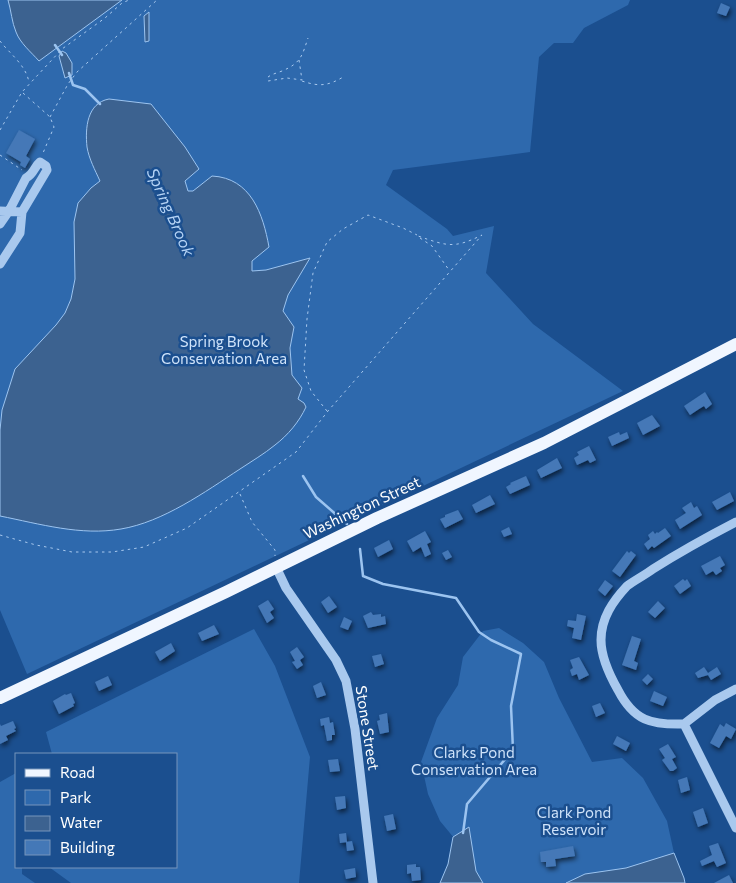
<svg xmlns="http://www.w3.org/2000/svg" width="736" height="883" font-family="Commissioner,sans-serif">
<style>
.green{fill:#2e69ad}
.water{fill:#3c6290;stroke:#9cc4f0}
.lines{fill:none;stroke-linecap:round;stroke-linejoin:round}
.stream{stroke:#9cc4f0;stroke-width:2.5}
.building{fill:#4478b7;filter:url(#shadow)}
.path{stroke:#a9c9ee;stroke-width:1;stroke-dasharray:2.5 4;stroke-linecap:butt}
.minor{stroke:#a9c9ee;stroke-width:9}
.major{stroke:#f0f6ff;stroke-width:12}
.labels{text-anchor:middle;stroke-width:5;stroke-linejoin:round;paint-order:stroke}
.park-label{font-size:15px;fill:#cfe3fa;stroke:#1b4f8f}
.street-label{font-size:15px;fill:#fff;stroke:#1b4f8f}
.water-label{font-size:16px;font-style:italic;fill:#b5d3f5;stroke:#1b4f8f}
</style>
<defs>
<filter id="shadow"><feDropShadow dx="1.5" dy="3" stdDeviation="2.5" flood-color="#0009"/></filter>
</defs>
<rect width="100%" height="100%" fill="#1b4f8f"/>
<path class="green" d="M0,0H630L628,5L584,28L573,43H554L539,57L530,152L393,170L386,185L447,229L453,236L494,226L486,273L533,324L623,391L27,674L0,610Z
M499,628L523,643L544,662L559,698L592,762L622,758L643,778L667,821L674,853L634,883H463L459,844L440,821L428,794L421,762L437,718L458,685L463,657L483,631Z
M254,629L275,666L310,757L299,883H71L49,867H176V754H52L46,732Z
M16,773V867H22V874L35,883H0V782Z"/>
<path class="water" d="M8,0H122L39,61C31,52 20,43 16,32C12,23 11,10 8,0Z
M149,12V41L145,42L144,16Z
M62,51L66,53L72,63V75L65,78L59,56Z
M109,99L151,104L185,147L199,169L185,181L188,191H193L212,176C251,178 263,214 269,247L252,261V271L266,270L310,258L288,295L283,311L294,327L290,348L292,375L302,388L298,399L304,403L306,407C299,422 288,435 275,445C264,454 252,461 240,469C205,492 163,522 121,529C81,536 40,524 0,516V430L2,410L15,369L56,325L65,313L71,299L75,279L74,222L78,203L91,188L100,181C95,170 89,159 87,147C85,128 87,103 109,99Z
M469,827L476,871L483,883H440L448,864L453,837Z
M674,853L684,878L685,883H566L585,874L626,868Z"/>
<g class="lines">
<path class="stream" d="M55,45L62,55
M69,73L73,85L85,89L100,104
M303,476L316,497L347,524
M360,549L363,576L383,584L456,598L479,632L491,640L521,654L511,706L513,750L467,804L463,833"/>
</g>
<path class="building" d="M721,3L730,7L726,16L717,13Z
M19,130L35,139L26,156L30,159L25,168L20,165L21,162L6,153Z
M705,392L712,404L706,409L704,406L699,409L690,415L684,406Z
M652,415L660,426L643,435L637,423Z
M619,432L620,435L627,432L629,438L612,446L608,437Z
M589,446L596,460L590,463L588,460L577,465L574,458L579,455L577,452Z
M557,458L562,468L541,478L537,470Z
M526,476L530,485L510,494L506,487L511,484L510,483Z
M730,492L734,501L717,510L712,502Z
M490,495L495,504L476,513L472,505Z
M691,502L694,508L697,506L702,515L680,529L675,520L686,513L682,508Z
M458,510L463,519L445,528L440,519L445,517V515Z
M509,527L512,534L504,537L501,531Z
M665,528L671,536L654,548L652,546L648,550L644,544L650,539L648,535L653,531L655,534L657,532L658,533Z
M425,531L431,542L427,544L431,554L425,557L421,547L413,552L407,541Z
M389,540L393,549L378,557L374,548Z
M448,550L452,557L446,560L442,553Z
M627,551L629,553L631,551L636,555L620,577L612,571Z
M720,556L725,565L720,568L722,571L716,575L713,571L706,575L701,566Z
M683,579L685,581L687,579L691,586L680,594L674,586Z
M605,580L613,586L605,596L598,590Z
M329,596L337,607L328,613L321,602Z
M268,600L274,609L270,612L274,618L267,623L258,606Z
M658,601L665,608L655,618L648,612Z
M371,612L373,615L381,614V617L385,616L386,624L368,628L363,616Z
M577,614L586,616L581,640L572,638L574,628L567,626L568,620L576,621Z
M344,617L352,621L348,630L340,627Z
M214,625L219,634L202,641L198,633Z
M632,636L641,639L634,661L638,663L636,670L622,665Z
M171,643L175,651L160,661L155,652Z
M297,647L304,657L300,660L303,665L297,669L292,662L295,661L290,652Z
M381,654L384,664L375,667L372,656Z
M579,657L589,675L579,680L577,674L572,676L570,670L573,668L570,660Z
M704,667L708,673L717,667L721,674L711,680L708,675L698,678L695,673Z
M648,674L653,679L647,685L642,680Z
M108,676L112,685L99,691L95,682Z
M321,682L326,695L317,698L313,686Z
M654,691L667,697L663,706L650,701Z
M71,693L75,703L73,704L74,706L59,714L53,701L65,694L66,695Z
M600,703L605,713L596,717L592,706Z
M387,713L389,732L380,734L377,721L380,720L379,715Z
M329,717L330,723L333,722L335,735H332V740L327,741L324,725L321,726L320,719Z
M13,721L16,728L14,729L16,731L6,736L8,740L0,744V724L1,726Z
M726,723L736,729L731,739L726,736L719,748L710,743L720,724L724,727Z
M617,736L630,743L626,751L613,744Z
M668,744L676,757L672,759L677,768L673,771H670L662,760L665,758L659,749Z
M338,759L340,771L330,772L328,760Z
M687,777L690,790L681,793L678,780Z
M345,796L346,808L337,810L335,797Z
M703,808L708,823L698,827L693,812Z
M393,814L396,829L387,831L384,816Z
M346,833L347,842L340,843L339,834Z
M352,841L354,850L347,851L346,842Z
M718,843L726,863L717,867L714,861L702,866L700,861L712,855L709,846Z
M573,846L575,856L555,859L556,866L546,867V862H541L540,852Z
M416,864V867H420L421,880L412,881L411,873L407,874V865Z
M355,868L356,877L346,879L344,870Z
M729,875L733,883H714Z"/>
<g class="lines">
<path class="path" d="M0,41C9,53 27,66 29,83
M299,60L302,80L287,78L268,81V77C272,74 277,73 282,71C301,63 302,56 308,38
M302,81C320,87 328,86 345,76
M23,93L50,117L54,127L43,153
M50,117L68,84L77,72L157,0
M0,130L22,92L62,49L105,18L122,3L129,0
M0,155L22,170
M420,238L432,246L449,270
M327,411L311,391L304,370L307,319L313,273L327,242L343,229L368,215L403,228L417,235
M240,494L252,522L275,550V556
M0,535L36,545L72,552H112L144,547L187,528L296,452L328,411L482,235C454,249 447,246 418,236"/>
<path class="minor" d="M0,211L22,212L47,170L46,166L40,162C34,167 34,174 26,178L9,211L0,224
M0,264L20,233L22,212
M736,522C707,537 680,552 653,569C645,575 635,580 627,586C613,601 601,618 601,640C601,656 610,676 618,690C634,721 651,725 684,724L736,828
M276,567L286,588L336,660L346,681L355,729L373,883
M684,724L715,700L736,689"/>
<path class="major" d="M0,698L226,592L377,518L544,443L736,344"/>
</g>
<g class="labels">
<g class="park-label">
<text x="224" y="347">Spring Brook<tspan x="224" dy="17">Conservation Area</tspan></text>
<text x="474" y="758">Clarks Pond<tspan x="474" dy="17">Conservation Area</tspan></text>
<text x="574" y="818">Clark Pond<tspan x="574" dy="17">Reservoir</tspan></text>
</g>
<g class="street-label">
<text transform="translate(362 508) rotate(-25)" y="5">Washington Street</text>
<text transform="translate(367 728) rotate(81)" y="5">Stone Street</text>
</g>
<g class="water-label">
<text transform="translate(171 212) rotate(66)" y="6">Spring Brook</text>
</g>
</g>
<rect x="15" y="753" width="162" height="115" fill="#1b4f8f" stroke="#7695bc"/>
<rect x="25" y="769" width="25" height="8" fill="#f0f6ff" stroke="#7695bc"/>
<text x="60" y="778" font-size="15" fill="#ffffff">Road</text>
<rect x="25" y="790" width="25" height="15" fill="#2e69ad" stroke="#7695bc"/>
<text x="60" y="803" font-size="15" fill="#ffffff">Park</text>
<rect x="25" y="816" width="25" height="15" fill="#3c6290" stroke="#7695bc"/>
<text x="60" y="828" font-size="15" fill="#ffffff">Water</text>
<rect x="25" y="840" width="25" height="15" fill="#4478b7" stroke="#7695bc"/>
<text x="60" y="853" font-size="15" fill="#ffffff">Building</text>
</svg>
